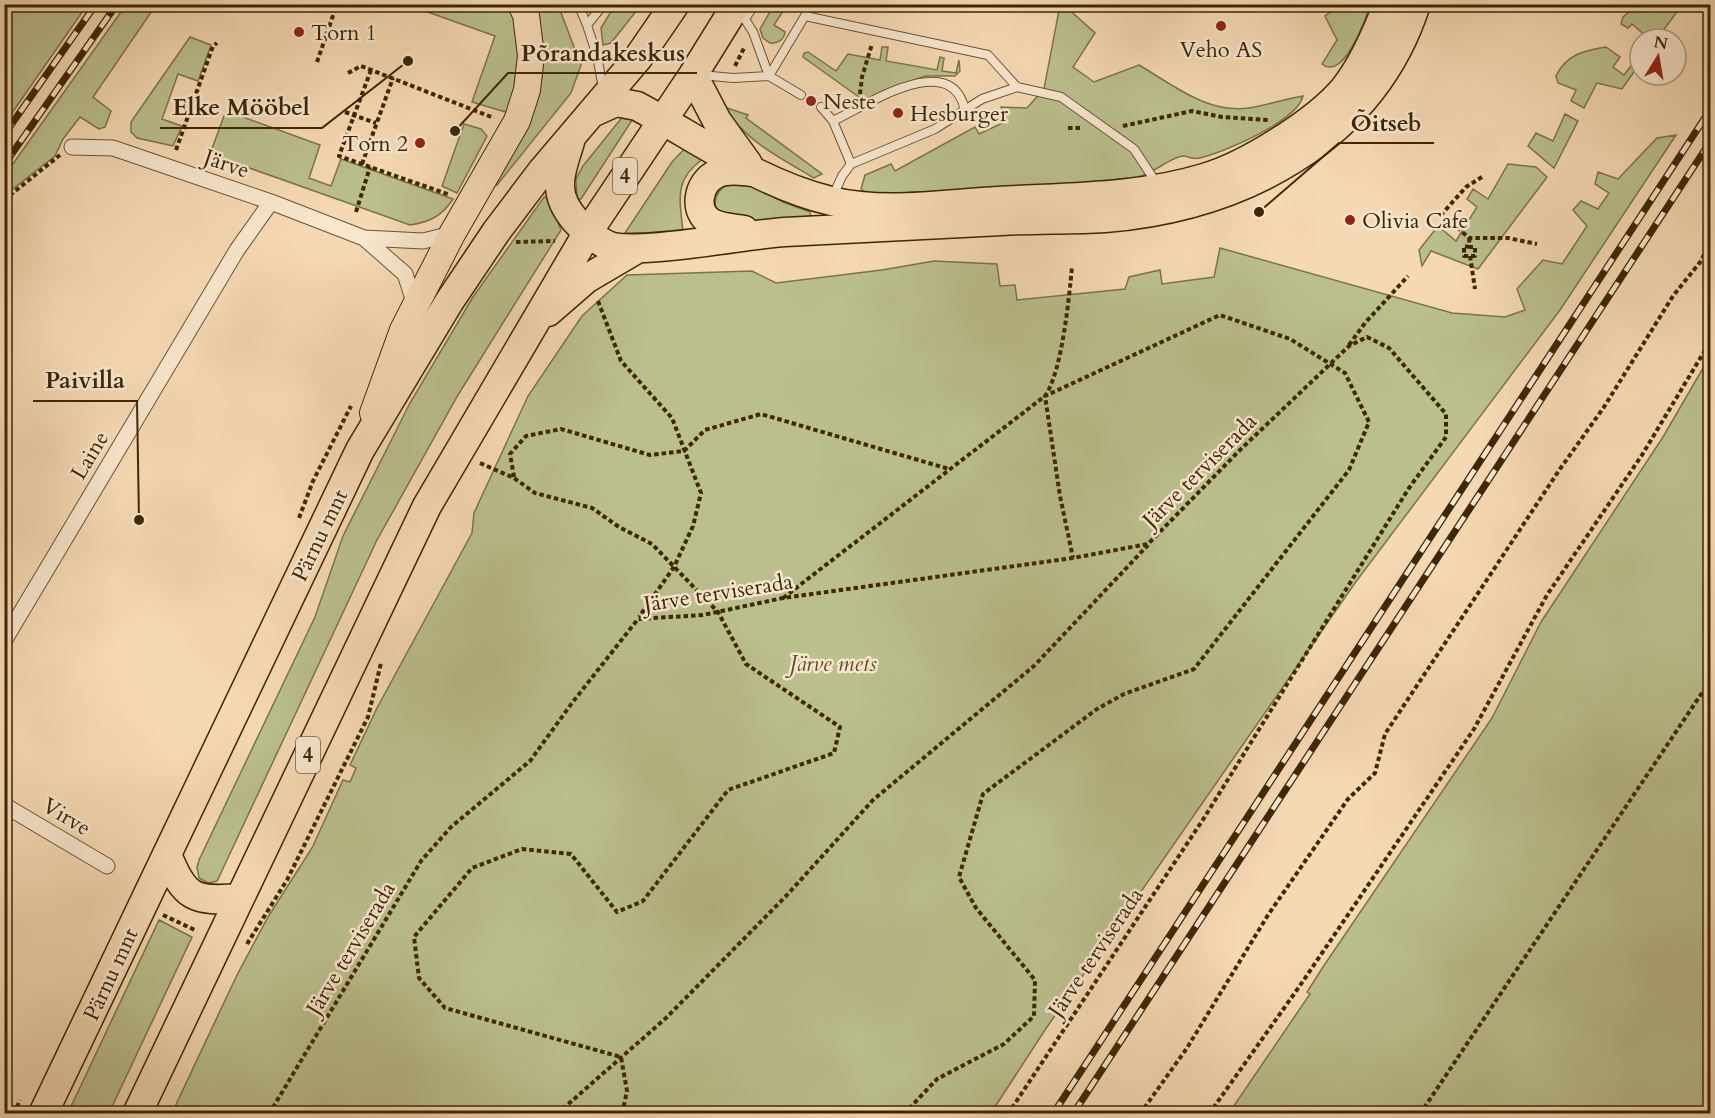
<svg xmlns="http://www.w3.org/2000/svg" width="1715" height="1118" font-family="Cardo,serif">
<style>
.green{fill:#bbbf8e;stroke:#7c734a;stroke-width:1.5}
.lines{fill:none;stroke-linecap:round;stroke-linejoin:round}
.lane-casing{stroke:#6a5432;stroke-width:10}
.street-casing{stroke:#6a5432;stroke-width:17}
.primary-casing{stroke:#3c2706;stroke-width:28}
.highway-casing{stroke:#3c2706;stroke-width:31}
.path{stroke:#3c2706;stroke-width:4;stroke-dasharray:4.5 3;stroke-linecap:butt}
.lane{stroke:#f8e6ce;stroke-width:8}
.street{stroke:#f8e6ce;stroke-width:15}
.primary{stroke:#f5d9b4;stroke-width:26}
.highway{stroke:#f5d9b4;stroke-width:28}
.rail-casing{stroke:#3c2706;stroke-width:7}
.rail{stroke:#f8e6ce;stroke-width:4.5;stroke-dasharray:14;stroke-linecap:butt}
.poi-dot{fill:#8f2418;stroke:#f8e6ce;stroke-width:2}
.labels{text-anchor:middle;stroke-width:5;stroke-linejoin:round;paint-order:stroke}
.shield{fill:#f8e6ce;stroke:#746042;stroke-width:1.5}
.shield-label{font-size:21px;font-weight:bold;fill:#3c2706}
.poi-label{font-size:22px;fill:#3c2706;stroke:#f8e6ce;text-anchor:start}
.street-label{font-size:22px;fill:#3c2706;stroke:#f8e6ce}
.park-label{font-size:22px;font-style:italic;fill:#5c4d28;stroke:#f8e6ce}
.leader{fill:none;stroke:#3c2706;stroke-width:2}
.callout-dot{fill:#3c2706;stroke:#f8e6ce;stroke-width:2}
.callout-label{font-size:24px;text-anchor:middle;font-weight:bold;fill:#3c2706;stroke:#f8e6ce;stroke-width:5;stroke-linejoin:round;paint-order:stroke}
</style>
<rect width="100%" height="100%" fill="#f5d9b4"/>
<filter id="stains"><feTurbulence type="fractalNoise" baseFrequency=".00333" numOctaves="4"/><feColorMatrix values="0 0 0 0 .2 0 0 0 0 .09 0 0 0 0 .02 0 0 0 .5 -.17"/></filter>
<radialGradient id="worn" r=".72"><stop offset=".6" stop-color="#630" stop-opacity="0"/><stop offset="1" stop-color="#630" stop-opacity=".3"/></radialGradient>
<path class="green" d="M16,5H87L5,123V24Z
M126,5H156L93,97L111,111L105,127L99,129L80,117L63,139L55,156L5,195V175Z
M408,5H509C527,39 518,77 509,113L472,102L495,36Z
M530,5H558L581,65L571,93L497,185L492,183L517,138Z
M615,5H641L611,43L603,45L601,28Z
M774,5H787L774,25L785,32C784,40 777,44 770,43L763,38L760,29Z
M1060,5H1064L1095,33L1073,67L1094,82L1139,65C1173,85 1208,114 1249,108C1267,105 1285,99 1303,96C1297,121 1225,152 1200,158C1193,160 1188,156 1183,156C1170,157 1152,175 1137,177C1050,187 963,190 876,194H868L861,189L865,175L891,164L895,171L975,127L979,134L1007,121L1001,107L1027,108L1044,89Z
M1339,5H1369V7C1365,22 1343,81 1322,64L1337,40L1325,16Z
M1638,5V4L1682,5L1657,39H1649L1632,24L1628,28L1621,24L1623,17Z
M190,37L211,45L198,81L178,74L162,119L182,126L173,146L137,138L131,132V122Z
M882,47H888L886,61L937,70L940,57L944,58L942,71L956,73L959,60L960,71L955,76H925L863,100L803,57L804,53L808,52L836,71L848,54L880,60Z
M1606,47L1620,57L1613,67L1624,75L1631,66L1636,69L1622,89L1597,83L1584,108L1571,101L1576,90L1558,83L1556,76C1567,54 1583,51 1606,47Z
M727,108L748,115L746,118L822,174L814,178C777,156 751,144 724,109Z
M229,112L320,145L309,178L331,186L341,159L453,199C442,216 430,222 410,225L210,154L224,116Z
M636,114L581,199H577L576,179L583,166L624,115Z
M1565,114L1578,121L1554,168L1528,146L1536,133L1553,141Z
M464,124L481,129L487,136L457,193L442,186Z
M1676,135L1560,310L1355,583L1045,1030L991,1113H172L237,975L268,917L312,848L343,780L350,782L356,768L350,765L377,708L472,533L474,513L528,396L582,316L627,275L752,271L776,283L882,270L934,261L997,264L1000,286L1015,285L1017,300L1125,289L1129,277L1160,270L1162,284L1214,277L1220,248L1452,313L1505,317L1525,310L1517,289L1543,260L1562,264L1587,226L1573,210L1581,201L1598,209L1609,193L1595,184L1598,172L1618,179L1657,138Z
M689,144L703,159C673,180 680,200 683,232L625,233L672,162Z
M1508,164L1536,167L1547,177L1478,269L1431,251L1422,266L1419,250L1438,226L1456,241L1477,207L1467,199L1473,189L1488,199Z
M743,180L783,202L810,212L811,216L748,222L716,210C712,191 726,182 743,180Z
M544,197L548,198L561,230L458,395L377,540L219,877L217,881L208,883L199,878L197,867L199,860L315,617L343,536L410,403L473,297Z
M1710,356V1113H1229L1310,994L1307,992L1323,967L1492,718L1541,622L1663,437Z
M159,920L192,937L109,1113H68Z"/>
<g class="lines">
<defs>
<path id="lane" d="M578,4L587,25
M805,16L988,55L1017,87
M745,19L755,4
M701,75L733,78L769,76L753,32L739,10
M603,88L597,56L587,25L604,4
M801,95L769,76L812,4
M821,107L833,121L851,164L935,129L982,99L1017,87L1061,97L1134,149L1157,184
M833,121C867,105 951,48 965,110
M833,196L842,176L851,164"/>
<path id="street" d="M72,147L113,148L271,202L364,238L423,241L452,234
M364,238L405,274L415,305
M4,641L237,250L271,202
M4,805L107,866"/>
<path id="primary" d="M373,413L403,330L452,234L517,121L527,90L531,56L526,15L521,4"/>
<path id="highway" d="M693,75L717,121L748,164
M594,112L616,102L637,106C700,140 760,184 831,201C884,214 944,204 998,201C1066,197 1139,198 1204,178C1246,166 1316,122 1344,89C1363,65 1377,33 1388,4
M570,142C566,156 559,172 560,187C561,211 586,235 607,245C631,257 750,234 785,232C857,229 929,225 1002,221C1036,219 1070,220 1105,218C1240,207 1372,141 1416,4
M744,230C734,228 721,228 712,223C692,212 698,183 716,174C727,168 741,171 753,172
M548,312L586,279L637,249
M167,854C184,898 194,902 240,898
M43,1114L360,450L449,302L496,232L542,171L638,58L675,4
M137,1114L427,506L588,232L693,75L737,4"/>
</defs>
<use href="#lane" class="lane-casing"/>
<use href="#street" class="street-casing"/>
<use href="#primary" class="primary-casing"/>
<use href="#highway" class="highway-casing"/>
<path class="path" d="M4,12L10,4
M317,62L337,4
M735,66L745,46
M371,70L339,156L450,195
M348,73L361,66L494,118
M860,94L862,77L872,44
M345,112L376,123
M1123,126L1192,111L1222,117L1269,120
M1068,128H1082
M176,150L213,46L217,43
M362,164L393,78
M1482,177L1466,187L1442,214L1469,238H1508L1537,244
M4,200L60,155
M356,212L370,167
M1469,238L1470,247H1475V256H1464V246L1470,247
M516,242L555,241
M1470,256L1475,289
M598,301L621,361L672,418L701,493L693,526L674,567L639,617
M1349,345L1365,323L1408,276
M480,463L514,478L535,493L592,508L619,527L652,544L718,612L746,664L840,727L834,753L728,790L643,901L617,912L571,854L522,849L472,868L414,937L419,978L445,1008L621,1057L627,1091L622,1114
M514,477L510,454L526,436L561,429L650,455L684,451L705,430L761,414L949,469
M299,518L313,481L351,406
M783,598L1045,396C1062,372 1069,298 1072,267
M163,915L197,931
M247,944L287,880L368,717L381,663
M14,1114L20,1100
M269,1114L421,861L451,827L530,761L572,703L638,619L703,615L783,598L1073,558L1148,544L1240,450L1349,346L1367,337L1389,348L1446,414V437L1409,488L1204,818L1008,1114
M557,1114L666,1018L787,895L873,800L1034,666L1148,545
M904,1114L937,1079L1004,1044L1034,1016L1035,980L976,908L959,877L983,794L1097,709L1124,694L1194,669L1349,470L1369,422L1345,373L1290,339L1220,315L1045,396L1060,496L1073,558
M1140,1114L1187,1048L1268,915L1348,799L1375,773L1385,734L1560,469L1604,407L1673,296L1701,261L1710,241
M1209,1114L1299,987L1474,729L1547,595L1642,455L1710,342
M1420,1114L1710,681"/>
<use href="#lane" class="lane"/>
<use href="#street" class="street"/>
<use href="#primary" class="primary"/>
<use href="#highway" class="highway"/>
<defs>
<path id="rail" d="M4,135L96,4
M4,165L117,4
M1053,1114L1710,110
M1073,1114L1710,142"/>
</defs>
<use href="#rail" class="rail-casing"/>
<use href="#rail" class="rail"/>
</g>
<g class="poi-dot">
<circle cx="1221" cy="26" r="6"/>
<circle cx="299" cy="32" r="6"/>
<circle cx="811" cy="101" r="6"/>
<circle cx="898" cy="113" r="6"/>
<circle cx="420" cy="143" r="6"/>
<circle cx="1350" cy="220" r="6"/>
</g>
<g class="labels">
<g class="shield">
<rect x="613" y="158" width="24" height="36" rx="4.5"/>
<rect x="296" y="737" width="24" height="36" rx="4.5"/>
</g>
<g class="shield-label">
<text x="625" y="183">4</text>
<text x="308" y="762">4</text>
</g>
<g class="poi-label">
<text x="311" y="40">Torn 1</text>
<text x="1221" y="57" text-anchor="middle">Veho AS</text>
<text x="823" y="109">Neste</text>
<text x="910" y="121">Hesburger</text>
<text x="408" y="151" text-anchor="end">Torn 2</text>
<text x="1362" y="228">Olivia Cafe</text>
</g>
<g class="street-label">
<text transform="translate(227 163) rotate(19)" y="8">Järve</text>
<text transform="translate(89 455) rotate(-59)" y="8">Laine</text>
<text transform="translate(1199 470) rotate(-45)" y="8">Järve terviserada</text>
<text transform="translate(319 535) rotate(-64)" y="8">Pärnu mnt</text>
<text transform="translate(718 592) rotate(-9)" y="8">Järve terviserada</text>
<text transform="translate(67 816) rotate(31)" y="8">Virve</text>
<text transform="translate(350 948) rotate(-59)" y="8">Järve terviserada</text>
<text transform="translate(1095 952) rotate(-56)" y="8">Järve terviserada</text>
<text transform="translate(110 974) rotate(-65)" y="8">Pärnu mnt</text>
</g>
<g class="park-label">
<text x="833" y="671">Järve mets</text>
</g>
</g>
<path class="leader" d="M455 131L508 73H697M408 61L322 128H160M1259 212L1339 143H1434M139 520L137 401H33"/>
<g class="callout-dot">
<circle cx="455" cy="131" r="6"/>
<circle cx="408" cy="61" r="6"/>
<circle cx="1259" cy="212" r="6"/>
<circle cx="139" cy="520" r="6"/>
</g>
<g class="callout-label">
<text x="603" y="61">Põrandakeskus</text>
<text x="241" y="115">Elke Mööbel</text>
<text x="1386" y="131">Õitseb</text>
<text x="85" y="388">Paivilla</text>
</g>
<rect width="1715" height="1118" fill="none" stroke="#f5d9b4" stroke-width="24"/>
<rect x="6" y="6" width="1703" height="1106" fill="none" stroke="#3c2706" stroke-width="3"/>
<rect x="12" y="12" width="1691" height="1094" fill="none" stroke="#3c2706" stroke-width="1.5"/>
<g transform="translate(1658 57) rotate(11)"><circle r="28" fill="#f8e6ce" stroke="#ad9a7e" stroke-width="1.5"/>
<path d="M0-4.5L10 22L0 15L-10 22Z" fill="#8f2418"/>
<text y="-9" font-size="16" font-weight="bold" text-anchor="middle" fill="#3c2706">N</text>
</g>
<rect width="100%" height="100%" filter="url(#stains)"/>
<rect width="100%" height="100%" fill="url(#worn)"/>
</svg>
